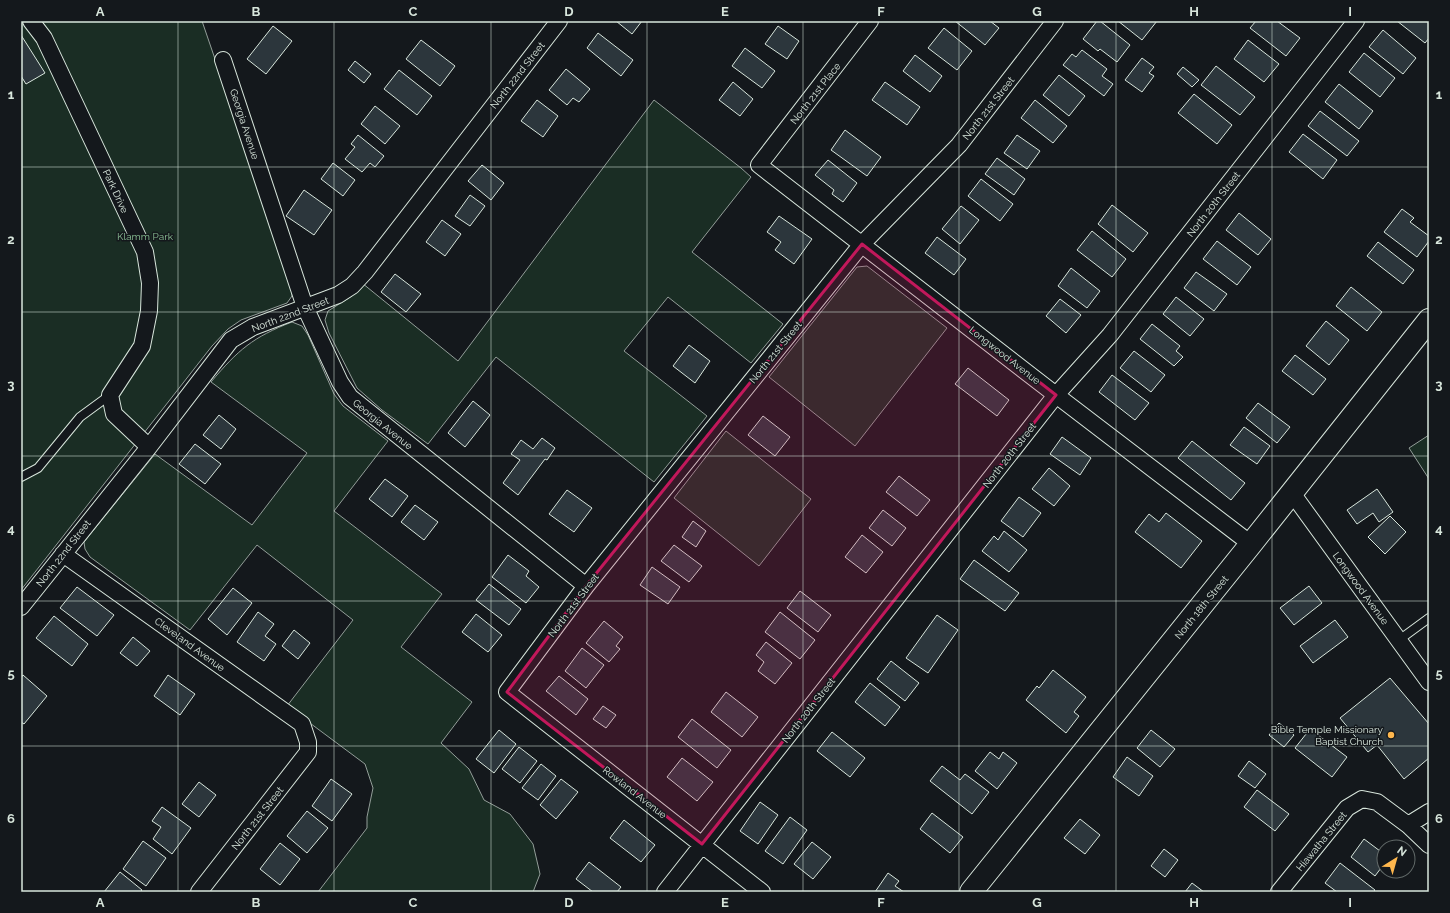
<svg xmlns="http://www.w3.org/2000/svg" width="1450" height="913" font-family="Raleway,sans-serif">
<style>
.green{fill:#1a2d24;stroke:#939e99}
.building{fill:#2c363c;stroke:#d8e6dc}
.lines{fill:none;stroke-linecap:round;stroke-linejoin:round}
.service-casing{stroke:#d8e6dc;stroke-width:10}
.minor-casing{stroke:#d8e6dc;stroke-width:18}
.secondary-casing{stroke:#d8e6dc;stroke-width:24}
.service{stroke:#14181c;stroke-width:8}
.minor{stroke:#14181c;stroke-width:16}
.secondary{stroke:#14181c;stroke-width:22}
.marked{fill:#c2185b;fill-opacity:0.2;stroke:#c2185b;stroke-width:3;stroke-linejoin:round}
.grid{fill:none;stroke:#d8e6dc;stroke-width:1;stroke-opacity:0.55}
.poi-dot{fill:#ffb74d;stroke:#14181c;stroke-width:1.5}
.labels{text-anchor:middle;stroke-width:3;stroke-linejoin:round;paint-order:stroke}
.street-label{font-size:10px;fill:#d8e6dc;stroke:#14181c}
.park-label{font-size:10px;fill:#8ac095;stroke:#14181c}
.poi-label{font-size:10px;fill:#d8e6dc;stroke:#14181c;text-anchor:end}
.neatline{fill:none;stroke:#d8e6dc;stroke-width:1.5}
.grid-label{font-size:13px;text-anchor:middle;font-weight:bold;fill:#d8e6dc}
</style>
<rect width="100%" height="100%" fill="#14181c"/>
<path class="green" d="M21,21H202L292,284V296L287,303L241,320L228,329L212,346L21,590Z
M654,100L741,168L751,177L692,252L783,324L751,363L668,297L624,351L707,416L654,482L496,357L428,444L382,410L357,388L329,333L325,320L328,311L352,296L362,283L458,361Z
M867,266L947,328L855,446L769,377L857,267Z
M292,322L302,326L308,335L334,394L343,406L388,441L334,511L442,594L401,647L472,702L441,743L469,769L484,800L510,814L533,844L540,874L533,892H318L367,828V817L373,788L365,764L287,706L353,620L257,545L190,630L90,557L85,549L84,542L155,454L252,525L307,453L211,382C238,350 253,337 292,322Z
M726,431L811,499L759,566L674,498Z
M1429,435V479L1409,448Z"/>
<path class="building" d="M616,21H642L632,34Z
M955,21H990L999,28L985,45Z
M1097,21H1100L1130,45L1117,62L1100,49L1098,51L1083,39Z
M1118,21H1157L1142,40Z
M1256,21H1277L1300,38L1286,56L1250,28Z
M1397,21H1429V38L1425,43Z
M273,26L292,41L266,74L247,59Z
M778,26L799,41L787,59L765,44Z
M944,28L972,51L957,70L928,48Z
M1383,30L1416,58L1403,74L1369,47Z
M598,33L633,60L621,76L587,48Z
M21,35L45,73L26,84L21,76Z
M421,40L455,66L440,86L406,59Z
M1248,40L1279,64L1264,82L1234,59Z
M745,48L775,71L762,88L732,66Z
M1082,50L1107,69L1102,76L1113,84L1104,96L1063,65L1072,54L1076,57Z
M1364,53L1395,78L1380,97L1349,72Z
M915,55L942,76L930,92L903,71Z
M1142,58L1154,67L1149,73L1154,76L1142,92L1125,80Z
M355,61L371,74L364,83L348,70Z
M1216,66L1255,97L1240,115L1201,85Z
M1183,67L1199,80L1192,87L1177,74Z
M566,69L590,89L579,102L573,98L567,105L549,90Z
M399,70L432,96L417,115L384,89Z
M1059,75L1085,96L1069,116L1043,95Z
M733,82L753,99L740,116L719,100Z
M885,82L920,107L907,125L872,100Z
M1339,84L1373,111L1359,129L1325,102Z
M1194,94L1232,125L1217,144L1178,113Z
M537,100L558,116L543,137L521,121Z
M1035,100L1067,126L1053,143L1021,118Z
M375,106L400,126L385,144L361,124Z
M1320,111L1359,141L1347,156L1308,126Z
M845,130L881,157L867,176L831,150Z
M1303,134L1337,160L1323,179L1289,152Z
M358,135L384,156L375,167L370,163L362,172L345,159L355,147L351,144Z
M1017,135L1040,151L1027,169L1004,153Z
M997,158L1025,179L1014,195L985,174Z
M828,160L857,183L843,202L832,194L834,190L815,175Z
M333,163L355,180L343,196L321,179Z
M482,165L504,183L491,200L468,181Z
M981,179L1013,204L1000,221L968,196Z
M304,190L332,210L314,235L286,216Z
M470,195L485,206L470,226L455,216Z
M1112,205L1148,233L1133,252L1098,224Z
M961,206L979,220L960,244L942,229Z
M1402,209L1414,218L1410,222L1429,236V241L1417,257L1384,232Z
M1239,213L1271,239L1258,255L1226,230Z
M779,216L812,239L794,264L775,250L781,242L767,232Z
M442,220L461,234L445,256L426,242Z
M1092,231L1126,259L1112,277L1077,250Z
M937,237L966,259L954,275L925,253Z
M1217,241L1251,267L1237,285L1203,259Z
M1378,242L1414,270L1403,284L1367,256Z
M1071,268L1100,291L1087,308L1058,286Z
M1196,272L1227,294L1214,311L1184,288Z
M395,274L421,294L406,312L381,292Z
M1351,287L1382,312L1367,331L1336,306Z
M1176,297L1204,319L1190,336L1163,314Z
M1060,299L1081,315L1066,333L1046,316Z
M1326,321L1349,340L1329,365L1306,346Z
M1152,324L1180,346L1176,351L1183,357L1174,366L1140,339Z
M689,345L710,361L695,383L673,366Z
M1134,351L1165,375L1151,392L1120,368Z
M1295,355L1326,379L1313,395L1282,371Z
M968,368L1009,400L997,416L955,384Z
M1112,375L1149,403L1135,420L1099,392Z
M473,401L490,415L465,447L448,433Z
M1258,403L1290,427L1277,443L1246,418Z
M219,415L236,429L221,449L203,435Z
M763,416L790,437L775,456L748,435Z
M1244,427L1270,446L1257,464L1230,445Z
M1062,437L1091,458L1080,475L1050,454Z
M542,438L555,448L547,460L545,459L518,495L503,483L520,460L511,454L521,440L533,449Z
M1192,441L1245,483L1231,500L1178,458Z
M195,444L221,464L205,484L179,464Z
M1049,468L1070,486L1054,506L1032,489Z
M899,476L930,500L917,516L886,492Z
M385,479L408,496L392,517L369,499Z
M1377,489L1393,512L1379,522L1373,513L1357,524L1347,510Z
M567,490L592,508L574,532L549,514Z
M1019,497L1041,513L1023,537L1001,521Z
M415,505L438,522L424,540L401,522Z
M883,510L906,528L892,546L869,528Z
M1166,513L1202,541L1181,568L1135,532L1149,514L1159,522Z
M1390,516L1406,532L1385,554L1368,537Z
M693,521L706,531L696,547L682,537Z
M1004,531L1027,550L1009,572L982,551L994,536L998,540Z
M862,535L883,552L866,573L845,557Z
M674,545L702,566L689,582L661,561Z
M508,555L529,571L526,576L539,587L526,603L492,577Z
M974,560L1019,593L1005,611L960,579Z
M652,567L680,587L668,604L640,585Z
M489,584L521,609L509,625L476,600Z
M1309,586L1322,603L1294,625L1280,608Z
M77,587L114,615L97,636L60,608Z
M233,588L252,603L227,635L208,619Z
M800,591L831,615L818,632L787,608Z
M258,612L274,624L265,636L276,644L264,661L237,642Z
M780,612L815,640L800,659L765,632Z
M476,614L502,635L488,652L462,632Z
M937,615L958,630L928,673L906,658Z
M54,616L88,644L72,666L36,638Z
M1335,620L1348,637L1313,663L1300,646Z
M604,621L623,637L616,646L620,649L609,662L586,643Z
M294,630L310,643L298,659L282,646Z
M133,637L150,651L137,666L120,653Z
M766,642L792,663L775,684L758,671L764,662L756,655Z
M582,648L604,665L586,688L565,671Z
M891,661L919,683L905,701L877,679Z
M1053,670L1086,697L1074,712L1079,716L1066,733L1026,700L1037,686L1039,688Z
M23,675L47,696L24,724L21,722V678Z
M168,675L195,694L180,715L154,696Z
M559,676L588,699L576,715L546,691Z
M1390,678L1429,724V758L1404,779L1377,745L1368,752L1340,718Z
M870,683L900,707L885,726L855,702Z
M726,692L758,717L742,737L711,712Z
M603,706L616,715L606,728L593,719Z
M692,719L731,750L717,768L678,737Z
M1279,723L1294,735L1284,747L1269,735Z
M1310,729L1347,757L1332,777L1295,748Z
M499,730L516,744L494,773L476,759Z
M1151,730L1175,749L1160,767L1137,748Z
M832,732L865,758L850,777L817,751Z
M519,747L537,761L520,783L502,769Z
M990,752L999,759L1003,752L1017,763L997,789L975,771Z
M1127,757L1153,776L1139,796L1113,777Z
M682,758L713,782L697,801L667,777Z
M1249,761L1266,774L1255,788L1238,776Z
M541,764L556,776L538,800L522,788Z
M942,766L960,780L965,774L989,792L972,814L930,781Z
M331,779L352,794L332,821L312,806Z
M561,779L578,792L556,819L540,805Z
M199,782L216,795L199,817L182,804Z
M1257,790L1289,814L1275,831L1244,807Z
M760,802L778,815L758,844L740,831Z
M162,807L191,828L172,854L153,839L161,827L152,821Z
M307,811L328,828L307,853L287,836Z
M932,813L963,837L950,853L920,829Z
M790,817L807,830L783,864L765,851Z
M1080,819L1100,835L1085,854L1064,838Z
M624,820L655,845L641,862L610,838Z
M1364,839L1384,854V864L1375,876L1351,857Z
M143,841L166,858L146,886L123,869Z
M812,842L831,857L813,879L794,864Z
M280,843L300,859L280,885L260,869Z
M1164,849L1178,860L1165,877L1151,866Z
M589,862L621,887L617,892H593L576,879Z
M1340,863L1375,890L1373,892H1337L1325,883Z
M120,872L142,890L140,892H104Z
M888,873L899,881L895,886L904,892H875Z
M1192,883L1204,892H1185Z"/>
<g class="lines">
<defs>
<path id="service" d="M21,477L38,468L80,417L110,395
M1399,640L1429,618"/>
<path id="minor" d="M31,21L44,38L145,252L150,283L149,311L142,346L110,395L114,414L149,447
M870,21L759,165L1056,395L1251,544
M223,60L305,307L340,382L350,397L586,586
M1292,493L1429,682
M63,554L302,724L308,742V752L199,892
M21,607L149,447L231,340L253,327L338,295L352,286L365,272L559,21
M1408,825L1429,812
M665,892L1056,395L1110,335L1356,21
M762,892L507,692L586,586L862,244L959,145L1055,21
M1279,892L1347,808L1362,799L1377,802L1408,825L1429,845"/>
<path id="secondary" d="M971,892L1251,544L1429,320"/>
</defs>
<use href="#service" class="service-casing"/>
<use href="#minor" class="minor-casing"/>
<use href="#secondary" class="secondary-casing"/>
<use href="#service" class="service"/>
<use href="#minor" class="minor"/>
<use href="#secondary" class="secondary"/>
</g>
<path class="marked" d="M862,244L1056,395L702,844L507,692L586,586Z"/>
<path class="grid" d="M178,21V892M334,21V892M491,21V892M647,21V892M803,21V892M959,21V892M1116,21V892M1272,21V892M21,167H1429M21,312H1429M21,456H1429M21,601H1429M21,746H1429"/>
<circle class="poi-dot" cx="1391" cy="735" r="4"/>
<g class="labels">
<g class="street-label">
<text transform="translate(517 75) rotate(-52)" y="4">North 22nd Street</text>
<text transform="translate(815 93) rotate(-52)" y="4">North 21st Place</text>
<text transform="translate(988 108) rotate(-52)" y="4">North 21st Street</text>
<text transform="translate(245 124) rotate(72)" y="4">Georgia Avenue</text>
<text transform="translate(116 191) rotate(65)" y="4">Park Drive</text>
<text transform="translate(1213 204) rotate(-52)" y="4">North 20th Street</text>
<text transform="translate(290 314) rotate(-21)" y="4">North 22nd Street</text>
<text transform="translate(775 352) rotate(-51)" y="4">North 21st Street</text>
<text transform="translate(1005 355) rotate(38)" y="4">Longwood Avenue</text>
<text transform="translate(383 424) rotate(39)" y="4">Georgia Avenue</text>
<text transform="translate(1009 455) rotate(-52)" y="4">North 20th Street</text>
<text transform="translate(63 553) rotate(-52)" y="4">North 22nd Street</text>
<text transform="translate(1361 588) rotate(54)" y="4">Longwood Avenue</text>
<text transform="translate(573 605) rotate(-53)" y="4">North 21st Street</text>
<text transform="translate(1201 607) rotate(-51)" y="4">North 18th Street</text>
<text transform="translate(190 644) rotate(36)" y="4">Cleveland Avenue</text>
<text transform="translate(808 710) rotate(-52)" y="4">North 20th Street</text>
<text transform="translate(635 792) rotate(38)" y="4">Rowland Avenue</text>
<text transform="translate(257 818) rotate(-52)" y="4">North 21st Street</text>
<text transform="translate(1321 841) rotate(-51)" y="4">Hiawatha Street</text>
</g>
<g class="park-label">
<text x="145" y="240">Klamm Park</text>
</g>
<g class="poi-label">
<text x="1383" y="733">Bible Temple Missionary<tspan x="1383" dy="12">Baptist Church</tspan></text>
</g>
</g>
<rect width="1450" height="913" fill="none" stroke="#14181c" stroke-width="44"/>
<g transform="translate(1396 859) rotate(37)"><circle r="19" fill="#14181c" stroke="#626a69"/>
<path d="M0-3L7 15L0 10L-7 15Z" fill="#ffb74d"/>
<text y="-6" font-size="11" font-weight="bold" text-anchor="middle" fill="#d8e6dc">N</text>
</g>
<rect x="22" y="22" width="1406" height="869" class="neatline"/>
<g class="grid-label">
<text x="100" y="16">A</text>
<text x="256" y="16">B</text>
<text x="413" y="16">C</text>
<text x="569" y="16">D</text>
<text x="725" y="16">E</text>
<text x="881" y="16">F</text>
<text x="1037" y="16">G</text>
<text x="1194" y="16">H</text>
<text x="1350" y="16">I</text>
<text x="11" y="99">1</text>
<text x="1439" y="99">1</text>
<text x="11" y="244">2</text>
<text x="1439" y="244">2</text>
<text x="11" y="389">3</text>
<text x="1439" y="389">3</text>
<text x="11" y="533">4</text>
<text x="1439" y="533">4</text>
<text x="11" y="678">5</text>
<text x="1439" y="678">5</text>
<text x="11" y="823">6</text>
<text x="1439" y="823">6</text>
<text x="100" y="907">A</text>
<text x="256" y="907">B</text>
<text x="413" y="907">C</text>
<text x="569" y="907">D</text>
<text x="725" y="907">E</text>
<text x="881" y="907">F</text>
<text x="1037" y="907">G</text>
<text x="1194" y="907">H</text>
<text x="1350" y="907">I</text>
</g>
</svg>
